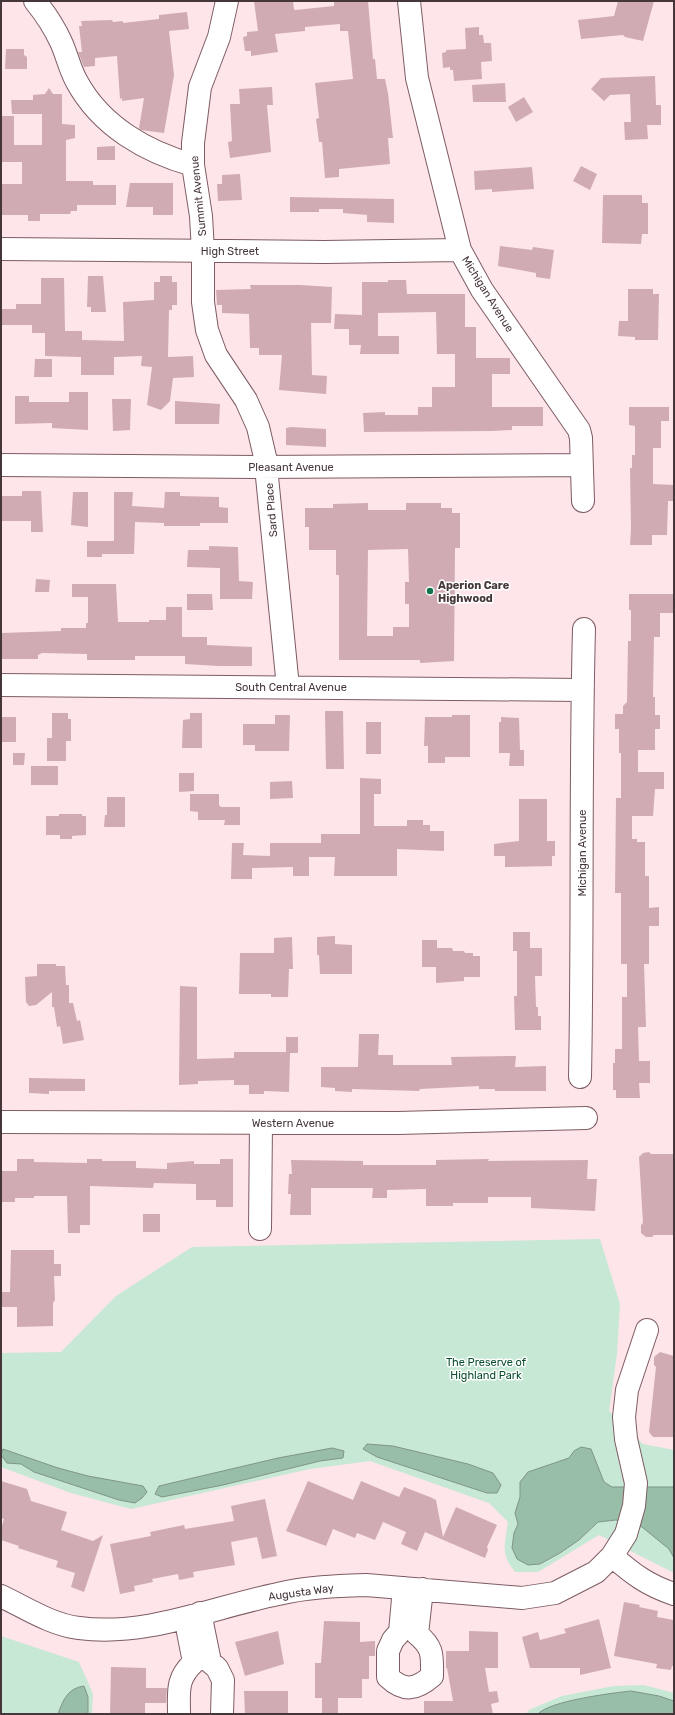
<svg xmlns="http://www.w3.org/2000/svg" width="675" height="1715" font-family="Rubik,sans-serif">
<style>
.green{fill:#c6e8d4}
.water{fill:#99bea8;stroke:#809587}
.building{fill:#d1abb3;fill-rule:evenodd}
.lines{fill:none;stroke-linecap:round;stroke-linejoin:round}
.minor-casing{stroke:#7e5c64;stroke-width:24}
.minor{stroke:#fff;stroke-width:22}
.poi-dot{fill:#12744c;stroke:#fff;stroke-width:1.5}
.labels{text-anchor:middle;stroke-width:3;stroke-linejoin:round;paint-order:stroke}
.street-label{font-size:11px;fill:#453639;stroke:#fff}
.poi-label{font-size:11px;font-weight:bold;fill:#453639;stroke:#fff;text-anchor:start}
.park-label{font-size:11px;fill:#0a4e31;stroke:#fff}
</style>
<rect width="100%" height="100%" fill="#fde5e9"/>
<path class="green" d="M600,1239L620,1304L617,1354L609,1411L643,1444L674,1450V1573L599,1535L538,1572H515C500,1553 505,1545 508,1522L489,1503L370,1461L310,1469L131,1509L71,1493L1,1467V1353L61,1352L116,1296L192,1247Z
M1,1636L79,1662L93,1694L92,1714H1Z
M644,1685L674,1693V1714H526L529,1710L562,1696L614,1686Z"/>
<path class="water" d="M367,1444L393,1446L468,1464L493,1473L501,1485L497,1493H487L377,1457L363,1449Z
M581,1447L591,1449L604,1482L612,1487H674V1558L669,1549L642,1527L616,1520L598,1522L579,1540L560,1553L540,1564L528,1565L517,1559L512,1548L514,1533L518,1524L515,1513L520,1497V1482L528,1472L569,1458L574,1451Z
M332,1448L344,1451L343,1458L320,1461L223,1485L162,1497L155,1494L159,1486L278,1458Z
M3,1449L58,1468L88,1476L143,1486L147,1492L142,1498L135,1503L119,1500L34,1472L21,1464L7,1463L1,1455Z
M84,1686L88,1697V1714H58C63,1700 68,1688 84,1686Z
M631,1691L659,1696L674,1701V1714H538C549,1701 612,1693 631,1691Z"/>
<path class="building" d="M254,1H293L294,9L295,10L334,6V1H368L373,59H375L377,79H385L388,93L393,138H388L390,164L339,169V177L325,178L322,142H319L316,119L319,118L315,83L353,79L348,31H340V24L305,27V31L275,34L278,52L251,56V51H245L243,37L247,36V32L258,31Z
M618,1H654L643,41L625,37L623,35L581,39L578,20L614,16Z
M187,12L189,29L169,31L174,75L164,133L141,130L139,128L144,98L122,101V98L120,99L117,56L95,58V66L84,67L78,52H82L79,26H82L81,21L112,20L113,22L123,21V23L159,19V15Z
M479,27V35H483L484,43H491L492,61L481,62L482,79L454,81L453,70H450V67L443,68L442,53L446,52V50L466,49L465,28Z
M6,49H24V55L27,57V69H5Z
M655,76L656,105H661V125H647L648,139L625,140L624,122H631L630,94L610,95L604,101L591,89L601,78Z
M505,83L506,102H473L472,85Z
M272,87L273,105H267L271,152L230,158L228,142L232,141L230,104H240L239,89Z
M49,88L53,94H62V124L75,125V138L66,140V181H93V185H116V205H77V211H71L70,214H40V221H28V215H1V184H22V162H1V116H14V145H42V114H12L11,100H33V95L45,94Z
M524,97L533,112L516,122L508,107Z
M115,146V160H97V147Z
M581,166L597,174L590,190L573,181Z
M532,167L534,189L492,192V189L475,190L474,171Z
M240,174L242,200L218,201L217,184H222V175Z
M130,183H173V215H153V207H126Z
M603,195H642V203H648V234H642L641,244L602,243Z
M290,197L394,199V223L367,222V215L343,213V209H319V212H290Z
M500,246L532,250L533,247L554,250L550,279L536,277V273L498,266Z
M88,276H103L106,312H91V307H87Z
M160,276H172V282H177V305H172V310H169L168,357L193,356L194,377L173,378L170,401L161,410L147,405L152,367L141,366L142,356L114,357V375H81V357L45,356V333H32V325H1V309H16V304H41V278H64L65,331H82V340L124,341L123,302L154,300V282H160Z
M388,280H406L407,294H465V327H476V358H510V374H492V407H543V426H512V430L492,431L364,432L363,413L385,412V415H418V407H432V387H455V354H437L436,312L378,313V336H399V354H360L361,345H349V329H334L335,314L362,315V282H388Z
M250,285H300L332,287L331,323H311L312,375L327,376L326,394L279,390L282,355H259V348H250L249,314L222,313V305H217L216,290L251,289Z
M628,289H653V294H659L658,340H635V337L618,336L619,321H628Z
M35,359H52V377H34Z
M69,392H88V430L52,428V423L15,424V396H29V402H69Z
M112,399H131L130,430L113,431Z
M175,401L220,404L219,424H175Z
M629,407H669V421H661V448H653V484L674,485V501H668L667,535H652V545H630L631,529L630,468H632V455H635V426L629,425Z
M291,427L326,429V447L286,445V428Z
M22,491H41L43,532H31V521H1V496H22Z
M73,492H88V527L71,525Z
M114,492H133L132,506L164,508L165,492H180V496L219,497V507L228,508V523H200V526H164V523L135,522L134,554H102V557H87V541H114Z
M368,503V510H406V503H441V508H452V513H460V548H455L454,661L420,663V660H339V575H336V550H309V527H305V508H333V504ZM408,549L409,582H405V604H409V627H393V636H367L368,550Z
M209,546L238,547L239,581L253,582L252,599H220V568L187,567L188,550H209Z
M36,579L50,580L49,592H35Z
M72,584H116L118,622H149V620H166V607H182V637H207V645L252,647V666H218L185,664V656H135V660H87V654L42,653L38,655V659H1V633L61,631V628H86V623H88V597H72Z
M187,594H212L213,610H187Z
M629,594H673V613H660V637H654L653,697H655V715H660V729H655V750H638V772H664V789H655L653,816H632V839H637V842H645V876H649V908L659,907V926H649V964H644L646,1027H638L639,1061H650V1083H639L640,1098H616V1090H613V1063H615V1049H622V997H627V964H621V893H615L616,798H621V753H619V729H615V714H623V706L627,702L628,641H631V610H629Z
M325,711H343L344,769H326Z
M52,713H68V719H71V741H66V761H47V738H52Z
M190,713H202V748H182L183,720L190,719Z
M275,715H290L289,751H255V745H243V724H275Z
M452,715H470V757H445V763H428V746H424L425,717H452Z
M1,717H16V742H1Z
M501,717L519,718L520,750H524V766H509L510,753H499V722H501Z
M366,722H381V754H366Z
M13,753H25L24,765H13Z
M31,766H58V785H31Z
M179,773H194V791L179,792Z
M360,778L381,779V794H374V826H407V820H423V825H430V831H444V851L397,849V876H334L335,857H309V876H293V867L252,868V879H231L232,843H244L243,855L270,856V843H321V834H360Z
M292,781L293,798L270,799V782Z
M190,794H219V805L221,807H240V825H224L225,820H198V812L190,811Z
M107,797H125V827H104L105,815H107Z
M519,799H547V841H555V856H552V866L505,867V856H494V844L519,841Z
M59,814H82V816H86V835L72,836V839H60V835H46V816H59Z
M513,932H530V948H542V976H535L536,1007H538V1016H541V1030H515L514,996H517V951H513Z
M335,936V944L352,945V974H320L319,955H317V937Z
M292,937L293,969H289L288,997H271V994H239L240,953H274V938Z
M422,940H437V948H452L453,951H464L465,953H473V956H480V977H464V981L436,983V967H422Z
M37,964H56V966H65L66,985H69V1003H73L77,1021L80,1020L84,1040L63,1044L60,1026L57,1027L54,1007H52V992L36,1005L29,1006L26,1002L25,977L37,976Z
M180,986L197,987V1059L234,1058V1052H286V1037H298V1053H290L289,1092L264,1091V1094H249V1085H234V1080L198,1081V1084L179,1085Z
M359,1034H379L378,1055H393V1065H452L451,1057L516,1056L515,1067L546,1066V1091H495V1089H479V1086L420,1089L419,1091L352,1089V1092L335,1091V1088L321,1087V1067H358Z
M29,1078L85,1079V1091H49V1094L29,1093Z
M649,1152L651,1154H674V1235H654L652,1237H646L641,1233V1225L643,1223L639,1157L643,1153Z
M17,1159H34V1162L87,1163V1159H102V1161H136V1168L167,1169V1163L194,1161V1164H220V1159H233V1207H216V1200H196V1184L154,1183L153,1188L90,1186V1225H80V1233H68L67,1196H34V1198H15V1202H1V1171H17Z
M489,1159L488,1161L588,1160L587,1179H597L595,1211L531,1208V1197H488V1203H453V1206H426V1189L387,1190V1198H372L373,1188H311V1215H290L291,1194H288L289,1174H292L291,1160L363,1161V1165H436V1160Z
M143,1214H160V1232H143Z
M11,1250H54V1264H61V1276H54L55,1300L53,1303V1326L17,1327V1307H2V1292H10Z
M660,1352L674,1356V1437H653L649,1432L656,1367L654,1365V1357Z
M1,1481L27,1489L31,1501L67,1512L61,1530L93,1541L103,1535L84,1592L71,1587L75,1573L56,1567L58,1561L18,1548L19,1546L1,1540V1529L4,1519L1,1518Z
M308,1481L353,1500L361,1481L399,1497L404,1487L430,1497L436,1500L443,1537L456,1507L497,1525L487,1547L488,1550L485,1558L425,1532L417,1551L401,1544L406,1532L383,1522L375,1540L357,1533L355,1538L333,1529L326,1546L286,1531Z
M265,1499L277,1556L262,1559L257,1537L231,1542L235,1565L193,1572L194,1577L179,1580L178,1574L152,1579L153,1582L134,1586L135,1591L120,1594L110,1544L151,1536L150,1532L184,1525L185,1529L234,1521L231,1506Z
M624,1602L640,1605L639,1607L658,1611L657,1617L674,1620V1666H672L671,1670L656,1668L657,1664L614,1656Z
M599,1619L611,1668L580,1675V1668H530L522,1637L538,1632L540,1640L566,1633L564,1629Z
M324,1621L360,1622V1642L375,1641V1656H369V1679H362V1698H338V1714H322V1698H315V1663H321Z
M278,1631L284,1664L245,1676L235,1642Z
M469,1631L498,1632V1668H485L489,1692L497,1691L499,1702L491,1704L493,1714H424V1701H453L447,1668H446V1651H469Z
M111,1667L146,1668V1688H167L166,1703H145V1714H110Z
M244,1691H288V1714H245Z"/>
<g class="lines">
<defs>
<path id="minor" d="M35,1C44,12 55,29 61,42C67,55 70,70 77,82C101,126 146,152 193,165
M227,1L219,37L200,87L193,143V165L201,216L203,251V302L207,330L216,355L246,400L258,427L265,457L288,687
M409,1L417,78L460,250L482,290L579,430L581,438L583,501
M1,249L324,252L460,250
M1,465L257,467L581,465
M1,685L582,690
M580,1077C583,928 580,778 584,629
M1,1122L398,1123L586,1118
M260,1229L261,1123
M612,1556C633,1574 647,1585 674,1594
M404,1588L400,1632L393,1640L388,1651V1677C404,1692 416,1690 432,1676C432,1656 434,1648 417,1634L422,1589
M1,1596C26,1608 52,1625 79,1628C147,1637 213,1607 278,1594C307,1587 337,1586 366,1585L522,1598L555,1593L596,1572L612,1556L626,1534L634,1506L636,1483L626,1439L624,1417L627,1390L647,1330
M200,1613L210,1662L217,1668L223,1680L222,1714
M179,1714C179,1691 176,1679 194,1662L188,1632"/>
</defs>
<use href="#minor" class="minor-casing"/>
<use href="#minor" class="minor"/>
</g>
<circle class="poi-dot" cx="430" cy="591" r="4"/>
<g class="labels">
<g class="street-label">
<text transform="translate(198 196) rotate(-96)" y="4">Summit Avenue</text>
<text x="230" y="255">High Street</text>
<text transform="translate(488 294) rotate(58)" y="4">Michigan Avenue</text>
<text x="291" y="471">Pleasant Avenue</text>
<text transform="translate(271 510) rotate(-95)" y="4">Sard Place</text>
<text x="291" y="691">South Central Avenue</text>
<text transform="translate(582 853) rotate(-90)" y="4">Michigan Avenue</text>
<text x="293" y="1127">Western Avenue</text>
<text transform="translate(301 1592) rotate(-8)" y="4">Augusta Way</text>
</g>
<g class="poi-label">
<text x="438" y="589">Aperion Care<tspan x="438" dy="13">Highwood</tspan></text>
</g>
<g class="park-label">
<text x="486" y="1366">The Preserve of<tspan x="486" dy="13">Highland Park</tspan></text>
</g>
</g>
<rect width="675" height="1715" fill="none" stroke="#453639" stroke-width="4"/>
</svg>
